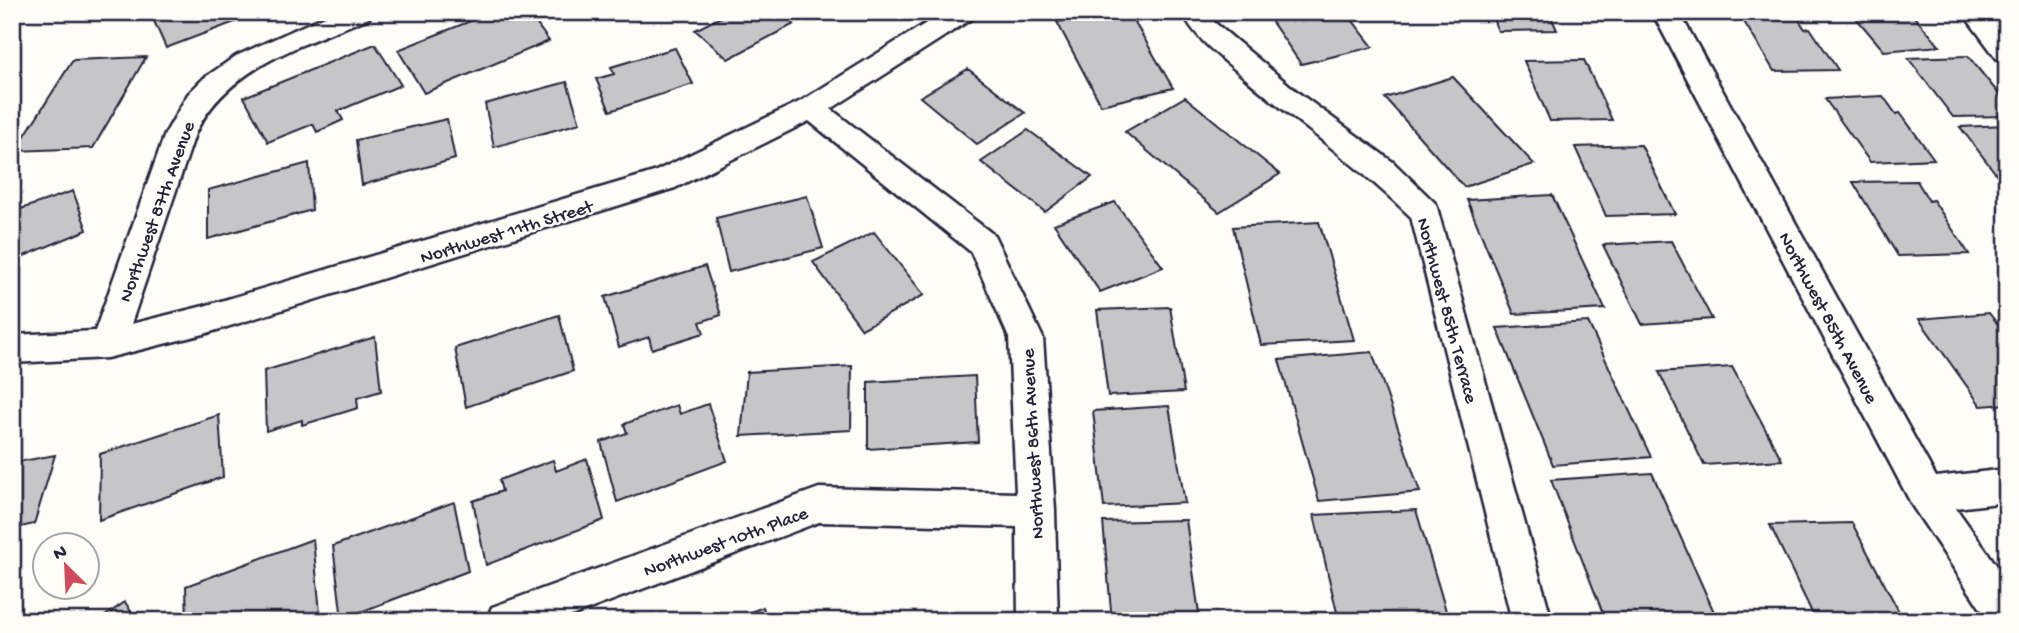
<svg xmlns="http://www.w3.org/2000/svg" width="2019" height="633" font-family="'Gochi Hand',sans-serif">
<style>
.building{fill:#c6c6c8;stroke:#22223b;stroke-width:2}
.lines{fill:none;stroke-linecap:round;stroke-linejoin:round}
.minor-casing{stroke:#22223b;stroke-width:5}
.minor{fill:#fdfcf7;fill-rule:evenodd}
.labels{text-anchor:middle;stroke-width:5;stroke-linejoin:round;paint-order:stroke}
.street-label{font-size:19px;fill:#22223b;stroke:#fdfcf7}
</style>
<rect width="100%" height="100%" fill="#fdfcf7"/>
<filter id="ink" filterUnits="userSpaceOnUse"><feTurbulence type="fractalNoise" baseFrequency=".0143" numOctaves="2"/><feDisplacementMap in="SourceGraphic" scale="14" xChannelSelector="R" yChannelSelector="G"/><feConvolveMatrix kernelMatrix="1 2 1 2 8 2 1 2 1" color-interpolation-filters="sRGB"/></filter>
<g filter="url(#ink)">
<path class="building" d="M150,12H261L166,48Z
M493,12H528L549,41L424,93L398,50Z
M722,12H779L794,24L728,59L695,30L725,15Z
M1103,12H1138L1142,19L1134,21L1173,88L1101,105L1057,22Z
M1265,12H1346L1373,47L1301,64Z
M1490,12H1549L1557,30L1498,31Z
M1851,12H1910L1940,46L1884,51Z
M1795,14L1805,29L1810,28L1838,70L1774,71L1740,15Z
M375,44L401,85L338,111L343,120L317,132L313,124L268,142L244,97Z
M675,48L693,84L610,111L596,79L614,74L611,67Z
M1968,56L2007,104V116L1953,117L1908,58Z
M146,57L93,148L15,151L73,60Z
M1584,60L1612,120L1550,121L1524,61Z
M968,69L1025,113L977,144L920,97Z
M1453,77L1534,164L1464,187L1385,98Z
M567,82L580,123L494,147L485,104Z
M1883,96L1896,114L1900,113L1934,159L1870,162L1825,99Z
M1185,97L1280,174L1219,212L1125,132Z
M447,119L455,159L362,185L356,140Z
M2007,125V188L1960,127Z
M1028,130L1092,177L1045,212L981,162Z
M1641,145L1675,214L1606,216L1575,147Z
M309,163L312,210L208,239V190Z
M1917,181L1929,201L1933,200L1969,254L1898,256L1853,182Z
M73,191L87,230L12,261V212Z
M1552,195L1605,309L1514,314L1467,200Z
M807,196L823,248L729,272L716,218Z
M1115,202L1163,267L1100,292L1054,224Z
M1319,222L1354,340L1261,345L1233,227Z
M874,232L924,295L862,329L813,262Z
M1671,241L1712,319L1642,324L1603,245Z
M705,266L721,315L700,322L704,333L652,349L649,337L619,347L605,297Z
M1170,307L1184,392L1108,396L1097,310Z
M1989,313L2007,336V404L1981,406L1919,319Z
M559,315L573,371L466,407L455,348Z
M1588,322L1651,457L1553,465L1497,328Z
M375,337L381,391L357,398L358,408L302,425V420L266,431L264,371Z
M1372,352L1420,492L1319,501L1279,360Z
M852,366L851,430L741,436L747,372Z
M1732,367L1782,460L1704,465L1659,372Z
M975,376L978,442L868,449V382Z
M708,404L727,461L617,502L601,442L627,433L624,424L677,405L680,414Z
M1169,406L1185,503L1104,507L1093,411Z
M219,415L223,477L99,520L100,454Z
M55,455L34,524L12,529V463Z
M587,459L604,520L486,565L473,501L502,491L499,480L553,460L556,471Z
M1652,473L1718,621H1606L1551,480Z
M454,502L468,571L342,619L333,546Z
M1416,510L1449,621H1339L1314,515Z
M1186,520L1200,621H1112L1103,522Z
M1852,523L1904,621H1816L1770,525Z
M313,539L320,613L299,621H187L186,586Z
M125,602L137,621H98Z
M763,607L767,621H727Z"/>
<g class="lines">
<defs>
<path id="minor" d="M334,12H373L369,18C305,44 226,67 195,134L131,324L204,306L654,172L801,101L944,12H977L973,18L831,109L994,235L1043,338L1055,510L1058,621H1018L1017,527L819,522L558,621H486L492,607L506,602L819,488L1016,493L1009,338L971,252L809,121L675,188L204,334L107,358L12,363V335L95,331L165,134L188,94L204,78L236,56Z
M1182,12H1209L1214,22L1300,94L1393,162L1436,204L1552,621H1512L1411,217C1359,166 1300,125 1245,78C1221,57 1196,40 1182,12Z
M1652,12H1679L1936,477L2007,469V502L1956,508L2007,580V621H1989L1913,507Z
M1962,12H1990L2007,33V61L1997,59Z"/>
</defs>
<use href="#minor" class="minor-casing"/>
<use href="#minor" class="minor"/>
</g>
</g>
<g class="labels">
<g class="street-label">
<text transform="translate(155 211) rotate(-70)" y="7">Northwest 87th Avenue</text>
<text transform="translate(506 230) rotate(-17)" y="7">Northwest 11th Street</text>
<text transform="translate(1449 310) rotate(75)" y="7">Northwest 85th Terrace</text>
<text transform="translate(1830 317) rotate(62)" y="7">Northwest 85th Avenue</text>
<text transform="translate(1031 444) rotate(-93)" y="7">Northwest 86th Avenue</text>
<text transform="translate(725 540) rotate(-20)" y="7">Northwest 10th Place</text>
</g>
</g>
<rect width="2019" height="633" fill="none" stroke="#fdfcf7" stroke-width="42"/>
<rect x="21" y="21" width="1977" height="591" fill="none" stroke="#22223b" stroke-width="2.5" filter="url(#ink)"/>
<g transform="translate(66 566) rotate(336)"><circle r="33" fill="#fdfcf7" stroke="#a5a5ac" stroke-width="2"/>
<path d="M0-5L12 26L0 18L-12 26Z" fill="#d1495b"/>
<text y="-10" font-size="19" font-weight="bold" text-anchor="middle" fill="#22223b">N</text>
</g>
</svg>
